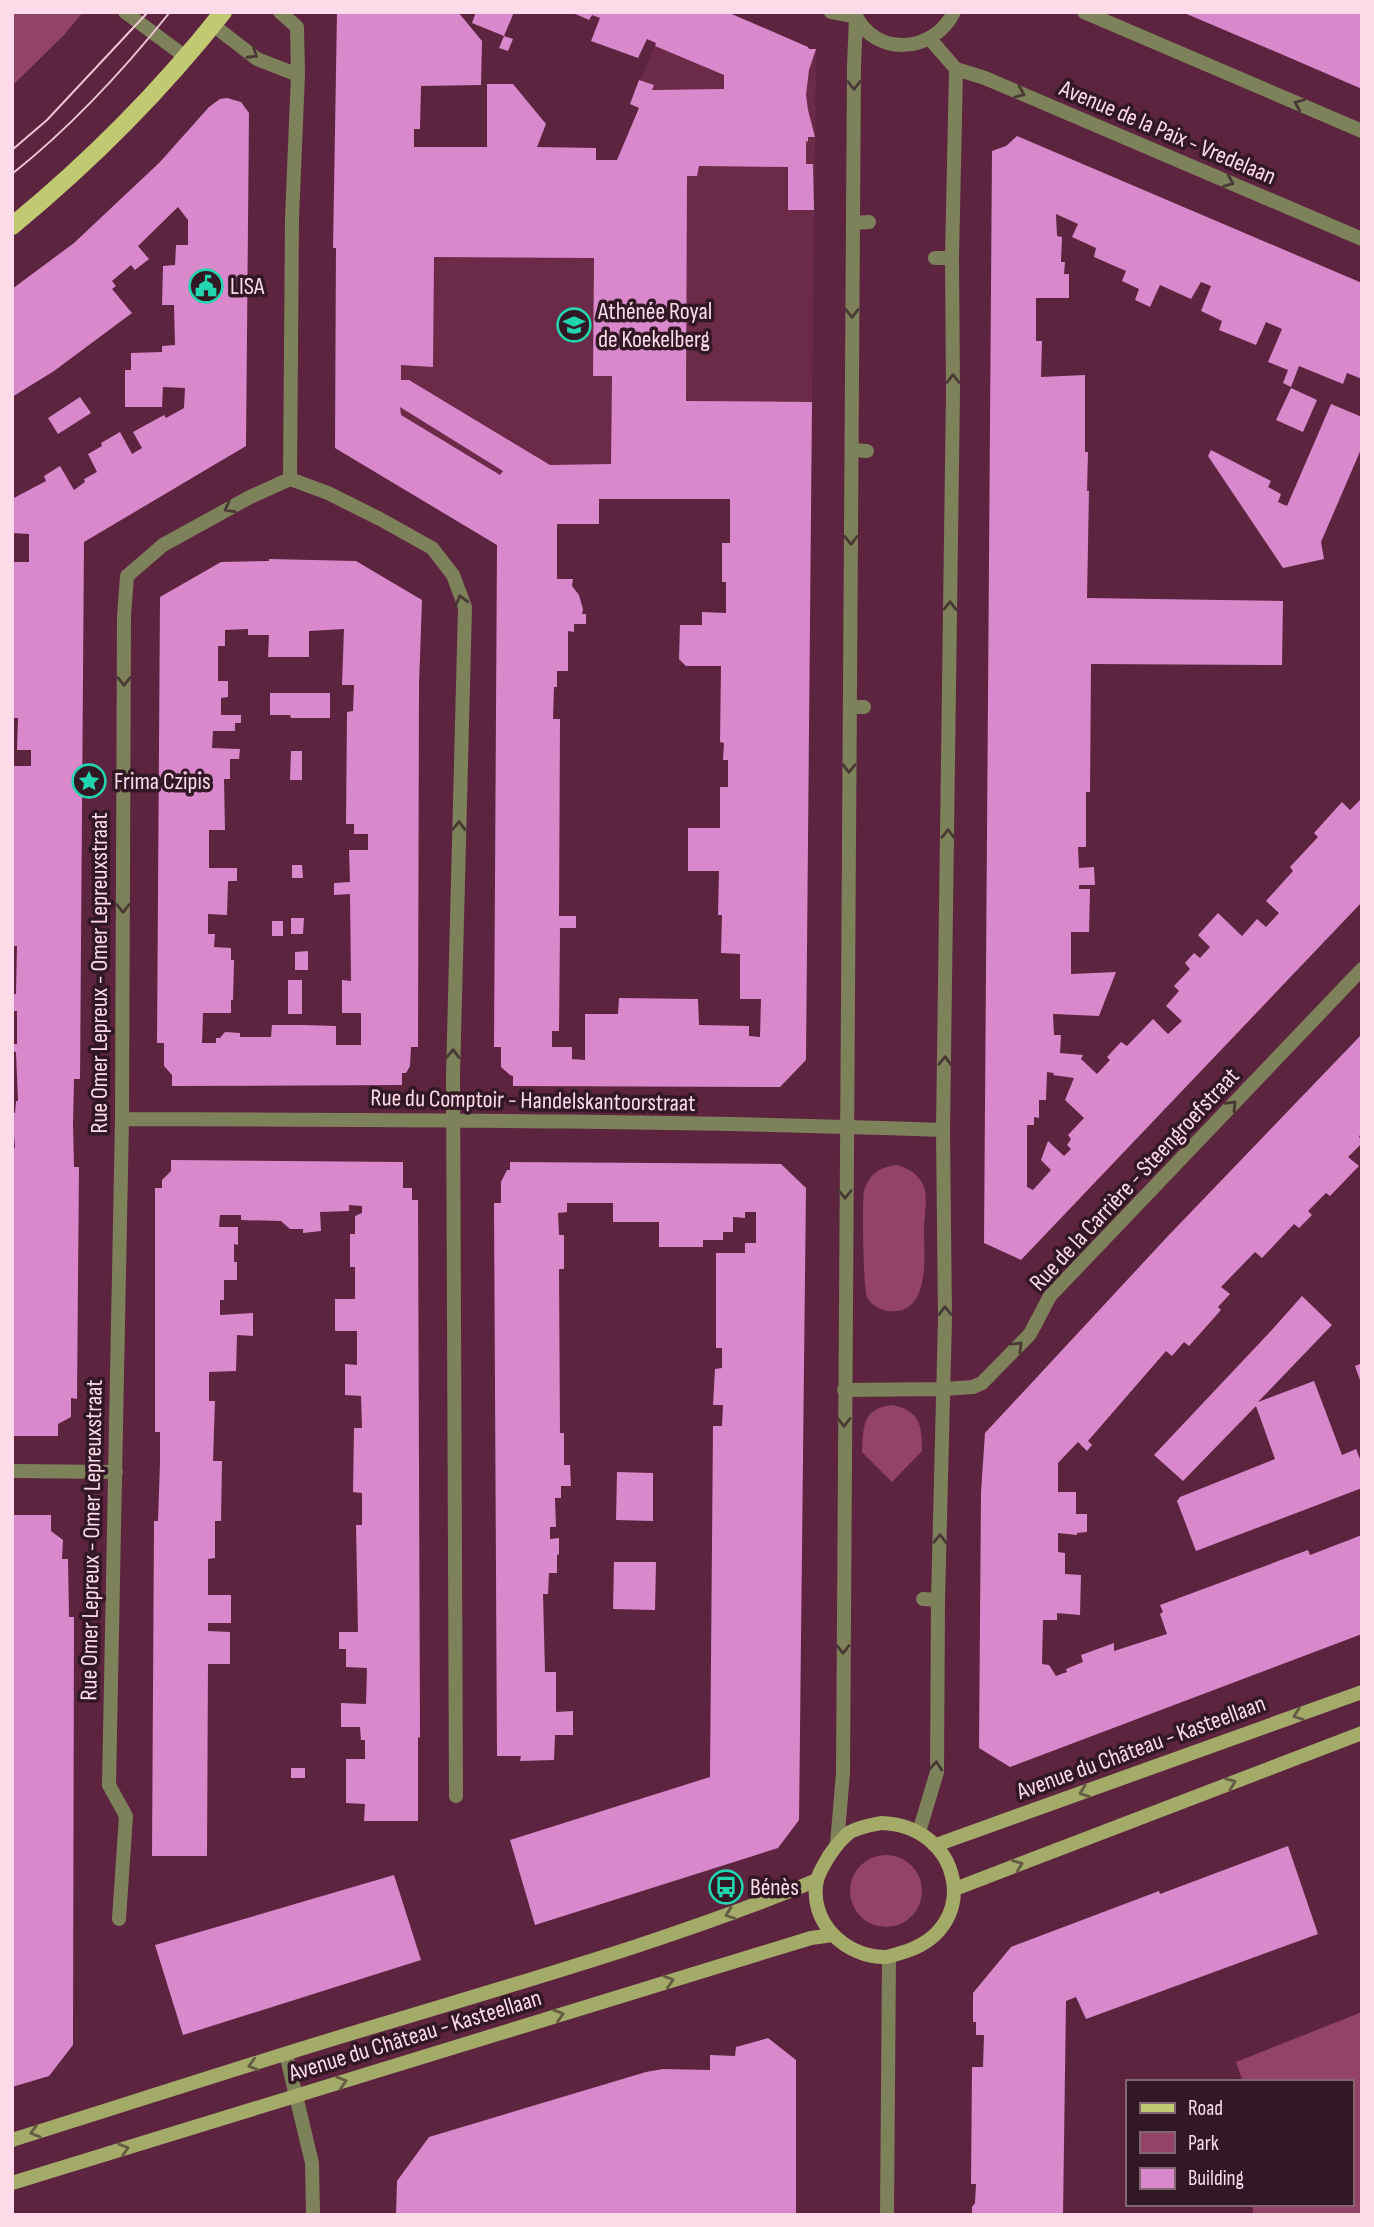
<svg xmlns="http://www.w3.org/2000/svg" width="1374" height="2227" font-family="'Sofia Sans Condensed',sans-serif">
<style>
.built{fill:#6a2a48}
.green{fill:#934368}
.building{fill:#d988cb;fill-rule:evenodd}
.lines{fill:none;stroke-linecap:round;stroke-linejoin:round}
.lane{stroke:#7e825a;stroke-width:14}
.street{stroke:#7e825a;stroke-width:14}
.secondary{stroke:#a4aa68;stroke-width:14}
.primary{stroke:#c1c972;stroke-width:18}
.tram{stroke:#eec7d6;stroke-width:2}
.oneway{stroke:#493834}
.oneway2{stroke:#655a43}
.labels{text-anchor:middle;stroke-width:7;stroke-linejoin:round;paint-order:stroke}
.street-label{font-size:24px;fill:#ffdae8;stroke:#321824}
.poi-label{font-size:24px;fill:#ffdae8;stroke:#321824;text-anchor:start}
</style>
<rect width="100%" height="100%" fill="#5c243f"/>
<path class="built" d="M727,12L808,47L809,49H816L811,499H599L557,524V579L335,448L336,147L596,148L597,160H617L639,108L630,104L655,46Z"/>
<path class="green" d="M12,12H83L65,34L12,86Z
M896,1165C907,1167 920,1175 924,1187C928,1199 924,1217 924,1230C924,1256 931,1316 888,1311C880,1310 870,1304 867,1297C863,1289 862,1201 864,1190C865,1188 868,1181 869,1180C875,1170 884,1167 896,1165Z
M891,1405C920,1410 922,1425 922,1451L892,1482L862,1452C863,1428 862,1409 891,1405Z
M850 1891a36 36 0 1 1 72 0a36 36 0 1 1-72 0Z
M1362,2012V2215H1253V2204H1351V2082H1243L1236,2062Z"/>
<path class="building" d="M337,12H458L482,41L481,85L421,86L420,129H414V147H487V84H513L546,124L537,147L596,148V160H617L639,108L630,104L639,80L654,85L652,90L724,89V75L655,46L656,43L647,39L638,58L591,41L600,18L592,15L589,20L571,12H727L808,47L809,49H816L809,70L806,95L808,110L815,137H808V142L806,141V164H813L814,210H788V167L699,166L697,176H687L686,401L812,402L806,1060L780,1087L513,1086V1076L510,1075L501,1067V1047H494L497,545L335,448L336,248H333ZM434,257L594,258L593,376H612L611,464L550,465L409,380H401V365L433,367ZM400,407L503,471L500,475L401,415ZM599,499H730V543H722V582H726V613L702,612V625H680L679,659L686,666H721L720,742L724,743L723,760H728V787H720V828H688V871H719L718,915H722L721,953L740,954V999H761L760,1037L749,1036V1026L699,1025L698,999L619,998L618,1014H585V1060L572,1059V1047H552V1031H559L560,928H576V916H559L560,719H553L554,687H557V671H568V631L574,632V624H586V614H582L583,609L579,595L572,586L573,579H557V524H599Z
M476,12H514L504,36L472,23Z
M1182,12H1362V89L1281,54Z
M504,36L513,39L508,51L499,48Z
M227,98L241,102L249,113L246,446L84,542L80,1079H74L73,1123L74,1167H79L77,1399L71,1398V1417L58,1424V1436H12V1148H15L14,1135H12V1112L15,1113L16,1101H18L16,1052L12,1051V1044H17V1011H12V994H16L17,946H12V766H31V750H17L18,718H12L14,619H12V562H29V534L12,533V499L46,481L44,476L60,466L74,490L85,482L84,479L97,472L88,454L102,446L101,443L120,432L132,454L142,448L133,432L164,415L166,418L184,408L185,388L163,387L162,407H125V370H131V353L162,352V346L175,345L174,305H162L163,266L175,265L176,245H188V220L178,207L138,246L149,259L135,270L131,265L112,281L116,286L112,289L132,313L54,371L12,397V289L74,243L160,162L209,107L220,99Z
M1017,136L1362,283V379L1347,373L1343,384L1299,366L1291,387L1283,383L1288,370L1268,362L1282,329L1266,322L1256,345L1219,330L1222,321L1201,311L1211,286L1201,282L1191,299L1160,285L1150,307L1135,300L1139,289L1122,281L1126,271L1094,257L1096,248L1072,237L1078,224L1056,214L1057,236L1062,237L1061,262H1065L1064,274H1069V298H1036V341H1042L1041,377L1085,375V452H1088L1087,491H1089L1087,598L1283,601L1282,665L1091,664L1090,792H1086V847H1078L1079,868L1094,867L1095,885H1079V889H1090L1089,932H1071V974L1116,972L1099,1016L1053,1014L1054,1035H1061L1060,1053L1083,1055L1081,1059L1097,1074L1110,1060L1107,1057L1121,1042L1127,1046L1153,1019L1168,1034L1182,1021L1166,1006L1179,991L1174,986L1190,969L1185,963L1194,953L1200,958L1210,947L1198,935L1218,913L1242,936L1257,919L1266,927L1279,913L1266,901L1293,871L1290,867L1318,837L1314,833L1342,802L1350,810L1362,798V902L1021,1260L984,1243L992,151L1006,146ZM1047,1072L1054,1073L1053,1075L1074,1078L1065,1100L1084,1118L1068,1135L1071,1139L1067,1145L1071,1149L1064,1156L1048,1141L1041,1160L1051,1170L1033,1190L1027,1187V1125H1034V1117L1039,1118V1100H1046Z
M1291,388L1317,400L1303,432L1276,420Z
M80,397L91,413L58,434L48,418Z
M1331,404L1362,417V447L1321,542L1324,559L1283,568L1208,456L1211,450L1271,481L1268,487L1281,494L1278,502L1287,506Z
M269,559L356,561L422,600L419,685L418,1047H411L410,1066L406,1073H402V1085L172,1086V1075L164,1066V1043H157L160,597L221,562L269,561ZM248,629V635H269L268,657H309V631L344,629L342,685H354L353,711L347,712L346,824H354V834H368V850H349L350,882L334,883V895L350,894L351,981L342,980V1013H361V1045H336V1026L304,1025H272L271,1037H240V1033L225,1032L220,1038H216V1043H202L203,1013H231V1000H233L234,960H231V948L214,947L215,934H208V914L227,915L228,881H237V868H209V830H225L224,779H230V759H239L240,749L212,748L213,731H235V723H241V715H221V698L228,697V681H218V646H225V630Z
M270,693H330V718H291L290,715H270Z
M291,751H302V780H290Z
M292,865H302L303,878H292Z
M291,918H304L303,934H291Z
M272,921H283V936H272Z
M308,951V970H295V952Z
M288,980H302V1014H288Z
M1362,1034V1134L1359,1136L1362,1143L1348,1157L1359,1166L1330,1196L1326,1193L1308,1211L1312,1215L1299,1228L1294,1224L1262,1258L1255,1252L1221,1287L1230,1294L1218,1307L1221,1310L1189,1346L1184,1342L1172,1356L1166,1351L1088,1441L1092,1445L1087,1451L1078,1442L1058,1463V1492H1076V1514H1087V1532L1077,1533V1535L1058,1533V1552L1065,1553V1574L1081,1575L1080,1615L1057,1613V1620H1043L1042,1664L1049,1665L1056,1676L1067,1672L1066,1669L1083,1662L1081,1655L1114,1643V1651L1167,1634L1160,1614L1163,1612L1160,1605L1308,1550L1310,1555L1362,1535V1634L1010,1767L979,1748L981,1492L985,1433L1168,1236Z
M171,1160L403,1162V1188H412V1200H418L420,1738L418,1737V1821H364L365,1804L346,1803V1759H365V1740H361L360,1727H341V1703L366,1704L367,1668L346,1667V1649H339V1632H358L356,1525H362V1493L353,1492L354,1428H362L361,1396L345,1395V1364L357,1365V1331H335V1299H355V1267H350V1234H355V1216L362,1213V1206L349,1205V1211L320,1212L321,1231L303,1233V1229H290L281,1221L241,1220V1215H220L219,1227H238V1245L234,1244V1262H237V1280H224V1300H220V1315L253,1313V1336L237,1335L236,1371L209,1372V1401H215L213,1461H222L221,1521H215V1558L208,1559V1595H231V1623H208V1631L230,1632V1664H208L207,1856H152L154,1521H158L160,1462V1432H155V1188H162V1180L171,1171Z
M510,1162L781,1164L806,1188L799,1820L778,1848L535,1925L510,1840L710,1777L713,1426H722L723,1405H713L715,1369L722,1368V1348H716V1253H745V1243H756V1212H745V1218L733,1217V1232H723V1240H703V1247H659V1222H613V1203H567V1212L558,1213L559,1235H564V1269H559L560,1433H564V1465H570L571,1486H561V1498H555L556,1527H550V1539L559,1538V1554L557,1555V1573H549L548,1594H543L545,1672H556V1712L573,1711V1735H555L554,1760L520,1761L521,1756H497L494,1203H501V1182L507,1170H510Z
M1302,1296L1332,1325L1258,1402L1314,1381L1342,1455L1356,1449L1362,1464V1488L1196,1551L1177,1501L1180,1497L1275,1459L1256,1406L1183,1481L1154,1455L1269,1333Z
M1362,1363V1383H1361L1355,1366Z
M617,1472L653,1473V1521L616,1520Z
M12,1515H51V1531L63,1540L62,1559H68L69,1617H74L73,2045L49,2076L12,2087Z
M614,1562H656L655,1610L613,1609Z
M291,1768H305V1778H291Z
M1288,1846L1318,1934L1086,2019L1076,1997L1066,2001L1063,2215H972V2207L975,2203L976,2184H971L972,2067H983L984,2035H976V2022H973V1993L1011,1947L1159,1891L1160,1894Z
M394,1875L421,1960L183,2035L155,1945Z
M768,2038L796,2060V2215H396L397,2181L429,2137L646,2072L663,2069L710,2070V2055L735,2056L736,2047Z"/>
<g class="lines">
<path class="lane" d="M125,12L187,58
M853,223L869,222
M935,258H952
M852,450L867,451
M850,707H864
M923,1599L938,1600"/>
<path class="street" d="M280,12L297,27L298,75L292,218L290,479
M831,12L856,17L854,66C851,635 846,1204 843,1773L837,1844
M1084,12L1362,131
M855,14C875,58 934,53 954,12
M213,25L257,59L298,75
M956,69L985,78L1362,239
M290,479L328,493L380,519L432,548L453,575L465,607L453,1076L456,1796
M122,1119C395,1120 669,1120 943,1130
M844,1390L944,1389L973,1387L982,1383L1030,1334L1050,1296L1362,969
M12,1471L116,1472
M919,1832L937,1772L938,1600L945,1318L943,1130L953,391L952,258L956,69L930,39
M119,1919L126,1816L109,1785L122,1119L124,616L127,576L163,545L250,497L290,479
M286,2054L312,2163L313,2215
M887,2215L889,1957"/>
<path class="secondary" d="M881,1823C961,1825 983,1925 907,1951C900,1953 893,1956 886,1957C846,1958 808,1922 817,1880C819,1872 825,1863 829,1856C835,1847 841,1839 850,1832C859,1827 871,1825 881,1823Z
M936,1845L1362,1692
M955,1889L1362,1733
M12,2140C137,2101 261,2060 386,2023C531,1979 677,1938 817,1880
M12,2183L811,1938L833,1935"/>
<path class="primary" d="M12,226C91,161 160,92 223,12"/>
<path class="tram" d="M12,150L47,120L148,12
M12,174C71,127 123,71 170,12"/>
</g>
<defs><path id="oneway-chevron" d="M-2-3.5L2.5 0L-2 3.5" fill="none" stroke-width="1.6" stroke-linecap="round" stroke-linejoin="round" transform="scale(1.75)"/></defs>
<g class="oneway">
<use href="#oneway-chevron" transform="translate(253 54) rotate(33)"/>
<use href="#oneway-chevron" transform="translate(854 85) rotate(90)"/>
<use href="#oneway-chevron" transform="translate(1020 93) rotate(23)"/>
<use href="#oneway-chevron" transform="translate(1299 104) rotate(-157)"/>
<use href="#oneway-chevron" transform="translate(1229 182) rotate(23)"/>
<use href="#oneway-chevron" transform="translate(852 313) rotate(90)"/>
<use href="#oneway-chevron" transform="translate(953 379) rotate(-90)"/>
<use href="#oneway-chevron" transform="translate(229 508) rotate(151)"/>
<use href="#oneway-chevron" transform="translate(851 540) rotate(90)"/>
<use href="#oneway-chevron" transform="translate(461 600) rotate(-106)"/>
<use href="#oneway-chevron" transform="translate(950 606) rotate(-89)"/>
<use href="#oneway-chevron" transform="translate(124 681) rotate(90)"/>
<use href="#oneway-chevron" transform="translate(849 768) rotate(91)"/>
<use href="#oneway-chevron" transform="translate(459 826) rotate(-89)"/>
<use href="#oneway-chevron" transform="translate(948 834) rotate(-89)"/>
<use href="#oneway-chevron" transform="translate(123 908) rotate(90)"/>
<use href="#oneway-chevron" transform="translate(453 1054) rotate(-89)"/>
<use href="#oneway-chevron" transform="translate(945 1061) rotate(-89)"/>
<use href="#oneway-chevron" transform="translate(1232 1105) rotate(-46)"/>
<use href="#oneway-chevron" transform="translate(845 1194) rotate(90)"/>
<use href="#oneway-chevron" transform="translate(945 1311) rotate(-90)"/>
<use href="#oneway-chevron" transform="translate(1018 1346) rotate(-45)"/>
<use href="#oneway-chevron" transform="translate(844 1422) rotate(90)"/>
<use href="#oneway-chevron" transform="translate(940 1539) rotate(-88)"/>
<use href="#oneway-chevron" transform="translate(843 1649) rotate(90)"/>
<use href="#oneway-chevron" transform="translate(936 1766) rotate(-85)"/>
</g>
<g class="oneway2">
<use href="#oneway-chevron" transform="translate(1298 1715) rotate(160)"/>
<use href="#oneway-chevron" transform="translate(1231 1783) rotate(-21)"/>
<use href="#oneway-chevron" transform="translate(1084 1792) rotate(160)"/>
<use href="#oneway-chevron" transform="translate(1018 1865) rotate(-21)"/>
<use href="#oneway-chevron" transform="translate(730 1914) rotate(160)"/>
<use href="#oneway-chevron" transform="translate(669 1981) rotate(-17)"/>
<use href="#oneway-chevron" transform="translate(559 2015) rotate(-17)"/>
<use href="#oneway-chevron" transform="translate(253 2065) rotate(163)"/>
<use href="#oneway-chevron" transform="translate(342 2082) rotate(-17)"/>
<use href="#oneway-chevron" transform="translate(35 2132) rotate(163)"/>
<use href="#oneway-chevron" transform="translate(124 2149) rotate(-17)"/>
</g>
<defs>
<symbol id="civic-ring" viewBox="-11 -11 22 22"><circle r="9.5" fill="#321824" stroke="#23d5af" stroke-width="1.5"/><path d="M-.6-6.5H3V-4.5H.6V-3L4-1V1h2V6H-6V1h2V-1L-.6-3ZM-1.2 2.5V6h2.4V2.5Z" fill="#23d5af"/></symbol>
<symbol id="school-ring" viewBox="-11 -11 22 22"><circle r="9.5" fill="#321824" stroke="#23d5af" stroke-width="1.5"/><path d="M0-5L7-2L0 1L-7-2ZM-4 1L0 2.5L4 1V4Q0 6-4 4Z" fill="#23d5af"/></symbol>
<symbol id="sight-ring" viewBox="-11 -11 22 22"><circle r="9.5" fill="#321824" stroke="#23d5af" stroke-width="1.5"/><path d="M0-6L1.8-2.2L6-1.7L2.9 1.2L3.7 5.4L0 3.3L-3.7 5.4L-2.9 1.2L-6-1.7L-1.8-2.2Z" fill="#23d5af"/></symbol>
<symbol id="bus-ring" viewBox="-11 -11 22 22"><circle r="9.5" fill="#321824" stroke="#23d5af" stroke-width="1.5"/><path d="M-5-6H5V4H4V6H2V4H-2V6H-4V4H-5ZM-3.5-4V0h7V-4ZM-3.5 1.2v1.5H-2V1.2ZM2 1.2v1.5H3.5V1.2Z" fill="#23d5af"/></symbol>
</defs>
<g fill-rule="evenodd">
<use href="#civic-ring" x="187" y="267" width="38" height="38"/>
<use href="#school-ring" x="555" y="306" width="38" height="38"/>
<use href="#sight-ring" x="70" y="762" width="38" height="38"/>
<use href="#bus-ring" x="707" y="1868" width="38" height="38"/>
</g>
<g class="labels">
<g class="street-label">
<text transform="translate(1168 132) rotate(23)" y="8">Avenue de la Paix - Vredelaan</text>
<text transform="translate(99 973) rotate(-90)" y="8">Rue Omer Lepreux - Omer Lepreuxstraat</text>
<text transform="translate(533 1100) rotate(1)" y="8">Rue du Comptoir - Handelskantoorstraat</text>
<text transform="translate(1134 1179) rotate(-47)" y="8">Rue de la Carrière - Steengroefstraat</text>
<text transform="translate(91 1540) rotate(-89)" y="8">Rue Omer Lepreux - Omer Lepreuxstraat</text>
<text transform="translate(1141 1747) rotate(-20)" y="8">Avenue du Château - Kasteellaan</text>
<text transform="translate(415 2035) rotate(-17)" y="8">Avenue du Château - Kasteellaan</text>
</g>
<g class="poi-label">
<text x="230" y="294">LISA</text>
<text x="598" y="319">Athénée Royal<tspan x="598" dy="28">de Koekelberg</tspan></text>
<text x="114" y="789">Frima Czipis</text>
<text x="750" y="1895">Bénès</text>
</g>
</g>
<rect width="1374" height="2227" fill="none" stroke="#ffdae8" stroke-width="28"/>
<rect x="1126" y="2080" width="228" height="126" fill="#321824" stroke="#846672" stroke-width="2"/>
<rect x="1140" y="2103" width="35" height="10" fill="#c1c972" stroke="#846672" stroke-width="2"/>
<text x="1188" y="2115" font-size="21" fill="#ffdae8">Road</text>
<rect x="1140" y="2132" width="35" height="21" fill="#934368" stroke="#846672" stroke-width="2"/>
<text x="1188" y="2150" font-size="21" fill="#ffdae8">Park</text>
<rect x="1140" y="2168" width="35" height="21" fill="#d988cb" stroke="#846672" stroke-width="2"/>
<text x="1188" y="2185" font-size="21" fill="#ffdae8">Building</text>
</svg>
